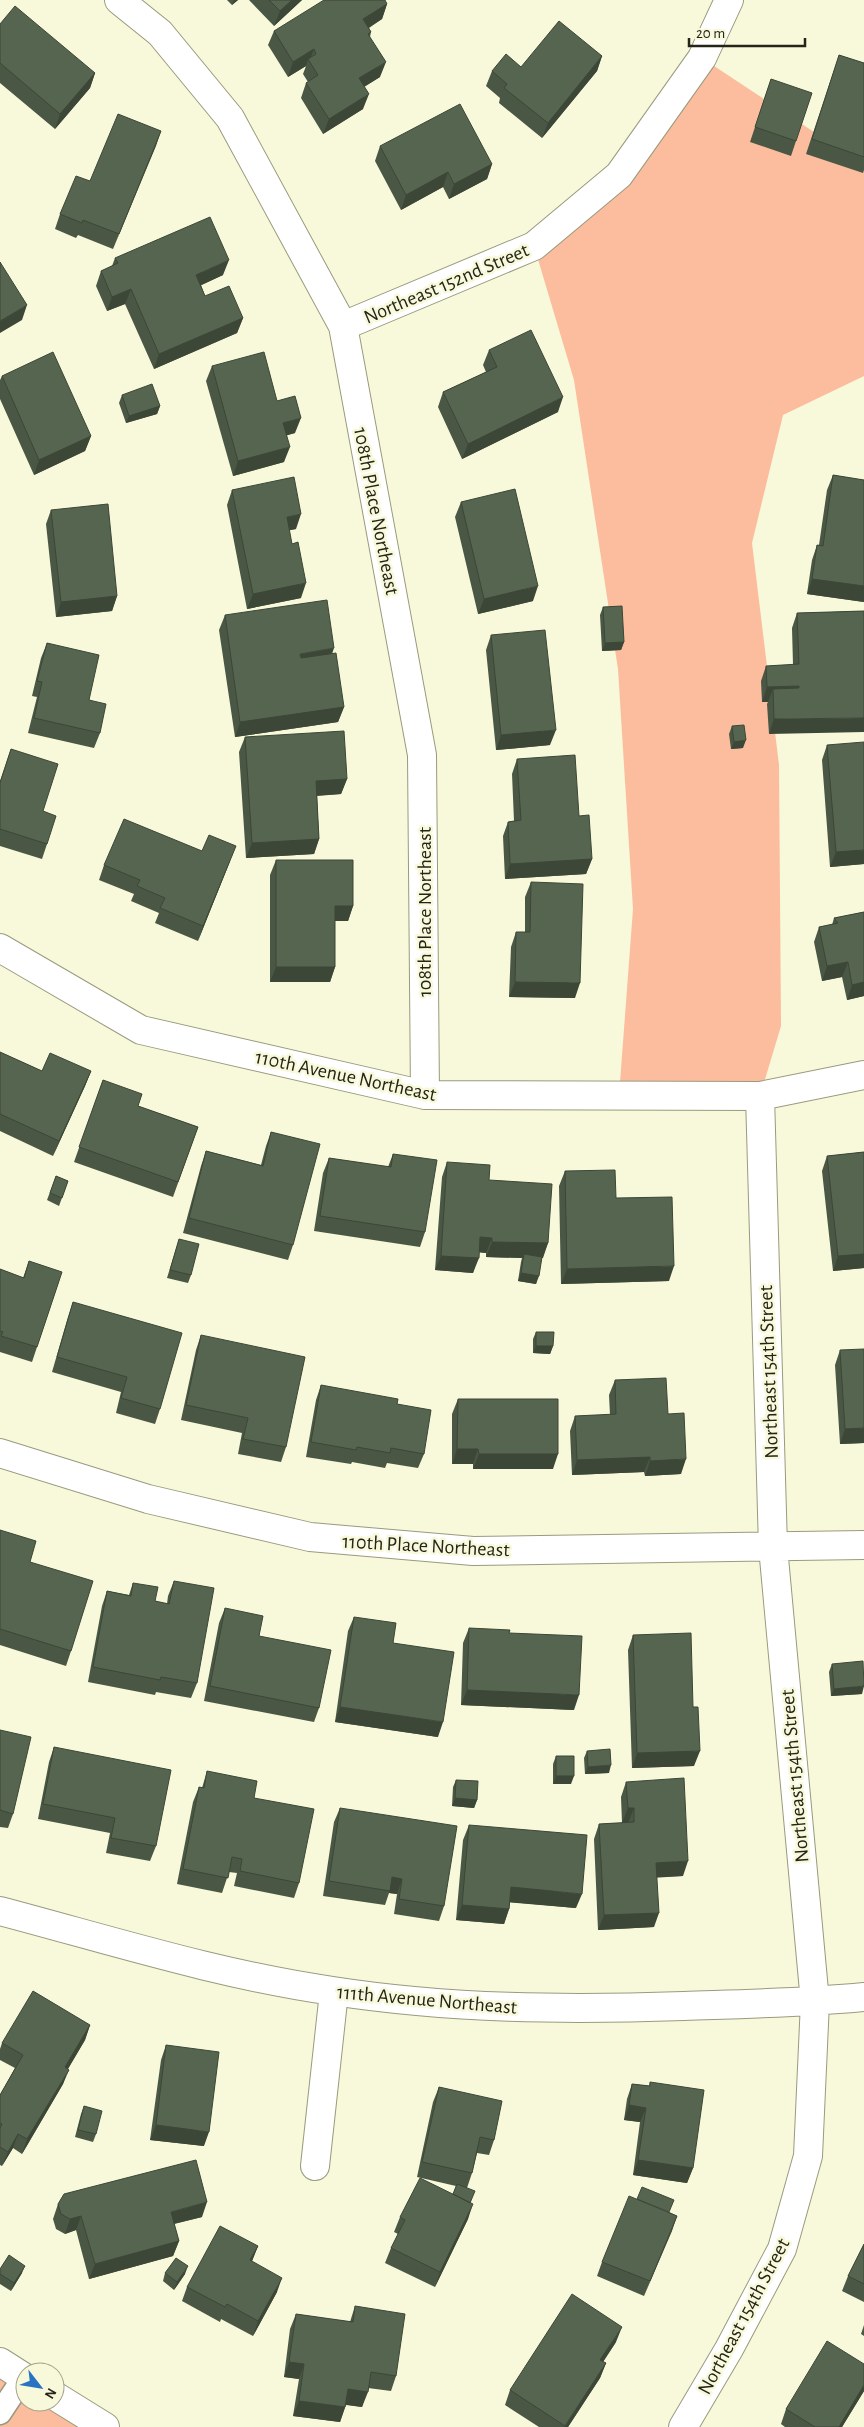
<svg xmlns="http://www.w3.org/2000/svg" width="864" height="2427" font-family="'Alegreya Sans',sans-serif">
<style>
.green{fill:#fbbd9e}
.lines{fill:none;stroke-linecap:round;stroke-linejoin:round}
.service-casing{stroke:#9a9a7e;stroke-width:25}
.minor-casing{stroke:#9a9a7e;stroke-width:30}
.service{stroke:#fff;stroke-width:22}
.minor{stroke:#fff;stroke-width:28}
.wall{fill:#4a5744}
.shaded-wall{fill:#3c4737}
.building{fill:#56654f;stroke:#3c4737}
.labels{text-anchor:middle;stroke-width:5;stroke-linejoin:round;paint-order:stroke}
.street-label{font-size:20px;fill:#242419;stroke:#f8f8da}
</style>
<rect width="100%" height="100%" fill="#f8f8da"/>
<path class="green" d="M702,58L864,165V376L783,415L752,543L779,765L781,1026L760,1096H619L633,909L618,669L574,380L534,246L619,175Z
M0,2362L25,2378V2402H55L105,2427H0Z"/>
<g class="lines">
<defs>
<path id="service" d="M0,2413L24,2377"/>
<path id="minor" d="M119,0L160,33L230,118L343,326L422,755L425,1095
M343,326L534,246L619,175L702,58L729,0
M0,948L141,1030L425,1095L760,1096L864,1075
M0,1453L148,1499L310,1537L473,1551L864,1545
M0,1911C110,1940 220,1975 333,1991C450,2009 567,2010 684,2006C744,2004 804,2003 864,1997
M315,2166L334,1992
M0,2362L25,2378
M55,2396L105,2427
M683,2427L729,2349L782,2249L808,2156L815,2002L773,1547L760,1096"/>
</defs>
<use href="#service" class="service-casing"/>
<use href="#minor" class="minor-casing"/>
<use href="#service" class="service"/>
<use href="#minor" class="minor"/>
</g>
<path class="wall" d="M227,0H238L232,5Z
M249,0H302L274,26Z
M387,4L382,19L369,28L371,32L370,37L380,77L364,87L363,109L323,134L301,98L306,83L308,82L303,74L306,66L288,77L268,45L274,31Z
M0,24L95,73L90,88L55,129L0,83Z
M839,55L864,63V170L863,173L806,154Z
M602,56L597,71L542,138L499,103L500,98L486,86L492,71Z
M771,79L796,141L791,156L750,142Z
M161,131L113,249L78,235L76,238L55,229L60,214L90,181Z
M380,146L492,164L487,179L449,199L443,187L401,210L375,161Z
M115,258L223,275L201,285L205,296L243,318L237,333L154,369L125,304L107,311L96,286L101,271L112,266Z
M489,350L558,412L462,459L438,407L443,392L486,372L483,365Z
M212,366L277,401L295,433L287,435L284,462L233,476L206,381Z
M2,376L91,436L85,451L34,475L0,399V380Z
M122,395L160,406L157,414L126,423L119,403Z
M833,475L864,480V602L807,594L812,560L817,545H819L827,490Z
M232,490L296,529L289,530L301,598L247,609L227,505Z
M461,502L533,601L478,614L455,517Z
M51,510L117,596L112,611L56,617L46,524Z
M603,607L624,642L621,650L602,651L600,615Z
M864,611L769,734L767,704L768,702H762L761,681L766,666L793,665L792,628L797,613Z
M225,615L344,707L338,722L235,737L219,630Z
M491,635L550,745L496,750L486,650Z
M47,643L89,700L100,733L94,748L28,733L37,697L32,696L41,658Z
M732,726L743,748L731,749L729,734Z
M245,737L347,779L341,794L317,796L319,839L314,854L246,858L239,752Z
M827,745L864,864L830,867L822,760Z
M11,749L43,811L47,844L42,859L0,846V781Z
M517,759L579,816L592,859L586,874L505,879L503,836L508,822L514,821L512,774Z
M202,851L230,861L198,941L155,923L159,913L131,901L134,894L99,880L104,865Z
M276,860L353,906L348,921H335V967L330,982H270V875Z
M531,882L575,998L509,997L511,947L516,932H525V897Z
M864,912V996L847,1000L842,977L822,981L814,942L819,927L832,925L834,918Z
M0,1052L42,1071H91L85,1086L53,1156L0,1131Z
M103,1080L138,1106L198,1127L173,1197L74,1162Z
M271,1132L293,1245L288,1260L183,1233L201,1166L206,1151L261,1165L266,1146Z
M864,1152V1268L833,1271L822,1171L827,1156Z
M393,1154L425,1232L420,1247L314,1231L323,1173L329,1158L388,1167Z
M447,1162L489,1180L548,1243L542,1258L536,1284L518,1281L521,1262L522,1258L486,1257V1253L479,1252L473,1273L435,1270L442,1177Z
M565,1171L616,1198L669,1281L561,1284L559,1186Z
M56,1176L68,1181L59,1206L47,1200Z
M179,1239L191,1275L188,1283L167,1278Z
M29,1261L37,1347L32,1362L0,1352V1269L23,1278Z
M73,1302L160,1409L155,1424L116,1413L121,1392L52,1372L68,1317Z
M536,1332L553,1346L550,1354L533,1353V1339Z
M201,1335L286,1447L281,1462L238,1454L242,1433L181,1420L196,1350Z
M840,1350L864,1443L840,1444L835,1365Z
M615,1380L668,1414L681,1474L645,1476L644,1472L572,1475L570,1431L575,1416L610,1415L609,1395Z
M321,1385L397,1404L424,1454L418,1468L387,1463L385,1468L352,1462L351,1464L306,1457L316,1400Z
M458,1399L553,1469H473V1464H452V1414Z
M0,1530L30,1562L71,1651L66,1666L0,1645Z
M174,1581L197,1683L191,1698L156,1692L155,1695L88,1682L102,1606L107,1591L129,1595L133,1583L155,1601L167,1604L168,1596Z
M225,1608L259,1636L319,1708L314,1722L204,1701L219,1623Z
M354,1617L393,1643L438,1737L335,1722L348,1631Z
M469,1628L509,1633L574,1710L461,1705L463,1643Z
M633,1635L693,1707L694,1766L632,1768L628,1650Z
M832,1664L862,1694L831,1696L829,1672Z
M0,1730L13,1814L8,1828L0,1827Z
M54,1747L156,1846L150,1861L106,1853L110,1833L38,1819L49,1762Z
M587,1751L609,1773L585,1774L584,1758Z
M556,1756L571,1784H553V1764Z
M207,1771L254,1798L299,1883L294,1898L234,1886L237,1873L229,1872L222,1893L177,1884L193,1802L199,1787L202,1788Z
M456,1780L477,1800L474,1808L452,1806L453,1787Z
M626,1782L683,1876L657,1877L654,1927L598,1930L594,1839L599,1824L622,1823L621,1797Z
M340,1808L444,1906L439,1921L394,1914L397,1894L389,1893L385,1905L323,1896L334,1822Z
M469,1825L576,1908L510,1902L509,1909L504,1924L456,1920L463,1840Z
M90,2025L85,2040L68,2069L63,2084L22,2154L13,2148L2,2166L0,2165V2095L15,2068L0,2060V2049L2,2043Z
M166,2045L204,2146L150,2140L161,2060Z
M650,2082L693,2168L687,2183L633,2175L640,2122L624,2120L627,2099L632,2084L649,2086Z
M439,2087L494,2140L489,2155L477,2153L472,2173L467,2188L470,2203L468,2219L435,2287L385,2263L391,2248L398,2234L394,2232L400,2217L453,2194L456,2186L417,2177L433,2102Z
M84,2106L96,2134L93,2142L75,2137L81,2114Z
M58,2204L202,2217L174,2224L179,2241L173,2256L89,2279L76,2230L65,2234L56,2229L53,2219Z
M669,2212L677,2216L644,2296L597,2276L602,2262Z
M864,2244V2302L842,2291L848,2276Z
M258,2246L252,2261L277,2292L253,2336L221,2319L220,2322L182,2301L187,2287Z
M0,2269L22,2273L11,2291L0,2284Z
M165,2273L185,2274L174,2290L163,2281Z
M355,2306L396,2376L391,2391L368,2388L362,2407L346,2405L340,2422L293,2416L299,2379L284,2377L290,2329L296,2314L350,2322Z
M864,2325V2336L861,2334Z
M616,2342L603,2362L606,2363L600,2378L568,2427H539L505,2405L510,2390Z
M864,2364V2391L842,2427H785L781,2424L786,2409Z"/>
<path class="shaded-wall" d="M234,0H238L232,5Z
M292,0H302L274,26L280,11Z
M387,4L382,19L358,34L363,19Z
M314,49L309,61L308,59L306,66L288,77L293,62Z
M602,56L597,71L542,138L548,123Z
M386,62L380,77L354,93L359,78Z
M95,73L90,88L55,129L60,114Z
M369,94L363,109L323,134L329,119Z
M161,131L156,146L113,249L119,234Z
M492,164L487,179L449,199L454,184Z
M448,172L443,187L401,210L406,195Z
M229,260L223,275L191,290L196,275Z
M131,289L125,304L107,311L112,297Z
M27,305L22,320L0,333V321Z
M243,318L237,333L154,369L159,354Z
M563,397L558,412L462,459L468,444Z
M160,406L157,414L126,423L129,416Z
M301,418L295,433L278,438L283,423Z
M91,436L85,451L34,475L39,460Z
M290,447L284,462L233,476L238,461Z
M301,514L296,529L281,532L287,517Z
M812,579L864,586V602L807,594Z
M306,583L301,598L247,609L253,594Z
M538,586L533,601L478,614L484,599Z
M117,596L112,611L56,617L61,602Z
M624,642L621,650L602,651L605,643Z
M334,648L329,663L294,669L300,654Z
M799,686L793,701L773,689L768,702H762L767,687Z
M344,707L338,722L235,737L240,722Z
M864,718V732L769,734L774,719Z
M556,730L550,745L496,750L501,735Z
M746,740L743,748L731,749L734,742Z
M347,779L341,794L310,796L316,781Z
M319,839L314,854L246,858L252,843Z
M236,846L198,941L203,926Z
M864,850V864L830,867L836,852Z
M592,859L586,874L505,879L510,864Z
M335,906H353L348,921H330Z
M848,962L842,977L822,981L827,966Z
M276,967H335L330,982H270Z
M515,982L580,983L575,998L509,997Z
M864,982V996L847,1000L852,985Z
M91,1071L85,1086L53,1156L59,1141Z
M480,1237L492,1238L486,1253L475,1252Z
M492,1242L548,1243L543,1258H523L524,1254L522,1258L486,1257Z
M864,1254V1268L833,1271L838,1256Z
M441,1256L479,1258L473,1273L435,1270Z
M674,1266L669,1281L561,1284L567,1269Z
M521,1273L539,1276L536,1284L518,1281Z
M536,1346H553L550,1354L533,1353Z
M864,1428V1443L840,1444L845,1429Z
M457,1449H478L473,1464H452Z
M479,1454H558L553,1469H473Z
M650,1457L644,1472L572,1475L577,1460Z
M686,1459L681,1474L645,1476L650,1461Z
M864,1686L862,1694L831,1696L834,1689Z
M467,1690L579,1695L574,1710L461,1705Z
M340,1707L443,1722L438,1737L335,1722Z
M700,1751L694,1766L632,1768L637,1753Z
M611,1765L609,1773L585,1774L588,1767Z
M556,1776H574L571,1784H553Z
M455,1798L477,1800L474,1808L452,1806Z
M628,1808H634L628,1823H622Z
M688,1861L683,1876L651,1878L656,1863Z
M392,1877L402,1879L397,1894L389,1893Z
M511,1887L582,1894L576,1908L506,1902Z
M462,1905L509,1909L504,1924L456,1920Z
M659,1913L654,1927L598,1930L604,1915Z
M90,2025L85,2040L60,2082L65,2067Z
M69,2070L63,2084L22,2154L27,2139Z
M629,2105L646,2108L640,2122L624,2120Z
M156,2125L209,2132L204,2146L150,2140Z
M18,2134L13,2148L2,2166L8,2152Z
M638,2160L693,2168L687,2183L633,2175Z
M207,2202L202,2217L165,2226L171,2212Z
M473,2204L468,2219L435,2287L440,2272Z
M81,2216L76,2230L65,2234L70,2219Z
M677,2216L672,2231L644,2296L650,2281Z
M179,2241L173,2256L89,2279L95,2264Z
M258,2246L252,2261L250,2260Z
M25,2266L22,2273L11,2291L14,2283Z
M188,2266L185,2274L174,2290L177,2282Z
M282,2278L277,2292L253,2336L258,2321Z
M622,2327L616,2342L595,2374L600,2360Z
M289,2362L304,2364L299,2379L284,2377Z
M606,2363L600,2378L568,2427H565Z
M864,2385V2391L842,2427H839Z
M348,2389L368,2392L362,2407L342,2404Z
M299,2401L345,2407L340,2422L293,2416Z"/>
<path class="building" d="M269,0H292L280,11Z
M324,0H385L387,4L363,19L371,32L368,34L386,62L359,78L369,94L329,119L306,83L318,75L308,59L316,54L314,49L293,62L274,31Z
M15,6L95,73L60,114L0,63V24Z
M559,21L602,56L548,123L504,88L507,84L492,71L506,54L521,67Z
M839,55L864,63V157L812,139Z
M771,79L812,93L796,141L755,127Z
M460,104L492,164L454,184L448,172L406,195L380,146Z
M118,114L161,131L119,234L83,220L82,223L60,214L76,176L90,181Z
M210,217L229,260L196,275L205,296L229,286L243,318L159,354L131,289L112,297L101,271L118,263L115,258Z
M0,262L27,305L0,321Z
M531,330L563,397L468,444L443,392L497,367L489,350Z
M53,352L91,436L39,460L2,376Z
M264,352L277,401L295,396L301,418L283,423L290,447L238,461L212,366Z
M152,384L160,406L129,416L122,395Z
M833,475L864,480V586L812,579L817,545L823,546Z
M294,477L301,514L287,517L292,544L298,542L306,583L253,594L232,490Z
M515,489L538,586L484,599L461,502Z
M108,504L117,596L61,602L51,510Z
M327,600L334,648L300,654L301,658L336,653L344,707L240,722L225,615Z
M622,606L624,642L605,643L603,607Z
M864,611V718L774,719L773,689L799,688V686L767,687L766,666L799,664L797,613Z
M545,630L556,730L501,735L491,635Z
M47,643L99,655L89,700L106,704L100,733L34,718L42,682L37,681Z
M744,725L746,740L734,742L732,726Z
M344,731L347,779L316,781L319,839L252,843L245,737Z
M864,742V850L836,852L827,745Z
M11,749L58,764L43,811L56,816L47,844L0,829V783Z
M575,755L579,816L589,815L592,859L510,864L508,822L521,820L517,759Z
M124,819L202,851L209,835L236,846L203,926L160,908L165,898L137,886L140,880L104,865Z
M276,860H353V906H335V967H276Z
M531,882L583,884L580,983L515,982L516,932H530Z
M864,912V982L852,985L848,962L827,966L819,927L838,923L834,918Z
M0,1052L42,1071L50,1053L91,1071L59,1141L0,1114Z
M103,1080L142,1094L138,1106L198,1127L178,1182L79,1147Z
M271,1132L320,1144L293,1245L189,1218L206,1151L263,1166Z
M864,1152V1254L838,1256L827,1156Z
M393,1154L437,1160L425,1232L320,1216L329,1158L391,1167Z
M447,1162L490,1165L489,1180L552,1184L548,1243L492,1242V1238L480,1237L479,1258L441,1256Z
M615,1170L616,1198L672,1197L674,1266L567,1269L565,1171Z
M56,1176L68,1181L62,1198L50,1193Z
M179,1239L199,1244L191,1275L170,1270Z
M524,1254L542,1257L539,1276L521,1273Z
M29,1261L62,1272L37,1347L1,1336L3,1332L0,1331V1269L24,1278Z
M73,1302L182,1333L160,1409L121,1398L127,1377L57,1357Z
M536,1332H554L553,1346H536Z
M201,1335L305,1357L286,1447L243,1439L248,1418L186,1405Z
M864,1349V1428L845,1429L840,1350Z
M666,1378L668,1414L684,1413L686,1459L650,1461V1457L577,1460L575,1416L616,1414L615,1380Z
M321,1385L398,1399L397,1404L431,1410L424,1454L391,1448L390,1453L357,1447L356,1450L311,1442Z
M458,1399H558V1454H479L478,1449H457Z
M0,1530L36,1541L30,1562L93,1581L71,1651L0,1629Z
M174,1581L214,1588L197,1683L161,1677L160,1680L93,1667L107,1591L131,1596L133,1583L158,1587L155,1601L169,1604Z
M225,1608L263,1616L259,1636L331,1650L319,1708L210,1686Z
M354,1617L396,1623L393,1643L454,1652L443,1722L340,1707Z
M469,1628L510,1630L509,1633L582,1636L579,1695L467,1690Z
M691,1633L693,1707H698L700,1751L637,1753L633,1635Z
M863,1661L864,1686L834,1689L832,1664Z
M0,1730L31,1737L13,1814L0,1810Z
M54,1747L171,1770L156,1846L111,1838L115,1818L43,1804Z
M610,1749L611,1765L588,1767L587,1751Z
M556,1756H574V1776H556Z
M207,1771L257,1781L254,1798L314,1809L299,1883L240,1871L242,1859L232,1857L228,1878L183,1869L199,1787L204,1788Z
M684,1778L688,1861L656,1863L659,1913L604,1915L599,1824L634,1822V1808H628L626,1782Z
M456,1780L478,1781L477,1800L455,1798Z
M340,1808L457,1826L444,1906L399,1899L402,1879L392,1877L390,1891L329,1881Z
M469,1825L587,1835L582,1894L511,1887L509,1909L462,1905Z
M33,1991L90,2025L65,2067L69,2070L27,2139L18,2134L8,2152L0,2147V2128L2,2124L0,2123V2095L23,2055L2,2043Z
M166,2045L219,2052L209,2132L156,2125Z
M650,2082L704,2090L693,2168L638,2160L646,2108L629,2105L632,2084L650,2086Z
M439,2087L502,2101L494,2140L480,2137L472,2173L422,2162Z
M84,2106L102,2111L96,2134L78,2130Z
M196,2160L207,2202L171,2212L179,2241L95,2264L81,2216L70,2219L61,2214L58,2204L64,2194Z
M420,2178L473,2204L440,2272L391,2248L405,2220L400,2217Z
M457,2184L475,2191L470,2203L453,2194Z
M642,2187L674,2200L669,2212L637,2199Z
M629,2196L677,2216L650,2281L602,2262Z
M220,2226L258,2246L250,2260L282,2278L258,2321L227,2304L225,2307L187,2287Z
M864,2244V2284L848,2276Z
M9,2255L25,2266L14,2283L0,2274V2269Z
M176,2258L188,2266L177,2282L165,2273Z
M572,2294L622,2327L600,2360L606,2363L565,2426L510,2390Z
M355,2306L405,2314L396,2376L371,2372L368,2392L348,2389L345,2407L299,2401L304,2364L289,2362L296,2314L353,2322Z
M827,2341L864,2364V2385L839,2427H815L786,2409Z"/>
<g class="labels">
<g class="street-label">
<text transform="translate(446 283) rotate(-23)" y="7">Northeast 152nd Street</text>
<text transform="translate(377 511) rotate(79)" y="7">108th Place Northeast</text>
<text transform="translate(424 912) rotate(-90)" y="7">108th Place Northeast</text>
<text transform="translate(346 1075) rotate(12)" y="7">110th Avenue Northeast</text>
<text transform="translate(768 1372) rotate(-92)" y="7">Northeast 154th Street</text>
<text transform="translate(426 1545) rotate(3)" y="7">110th Place Northeast</text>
<text transform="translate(794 1776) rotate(-95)" y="7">Northeast 154th Street</text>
<text transform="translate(427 1999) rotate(5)" y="7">111th Avenue Northeast</text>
<text transform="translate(743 2316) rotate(-62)" y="7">Northeast 154th Street</text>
</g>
</g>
<g transform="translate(40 2387) rotate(121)"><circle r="24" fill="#f8f8da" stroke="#a3a38d"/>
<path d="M0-4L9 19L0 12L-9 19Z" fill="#2874c3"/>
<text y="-8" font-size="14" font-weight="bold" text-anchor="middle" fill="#242419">N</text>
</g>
<path d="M689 38v8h116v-8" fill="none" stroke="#242419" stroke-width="2.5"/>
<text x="696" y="38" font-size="15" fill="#242419" stroke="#f8f8da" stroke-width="4" paint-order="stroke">20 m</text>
</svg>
